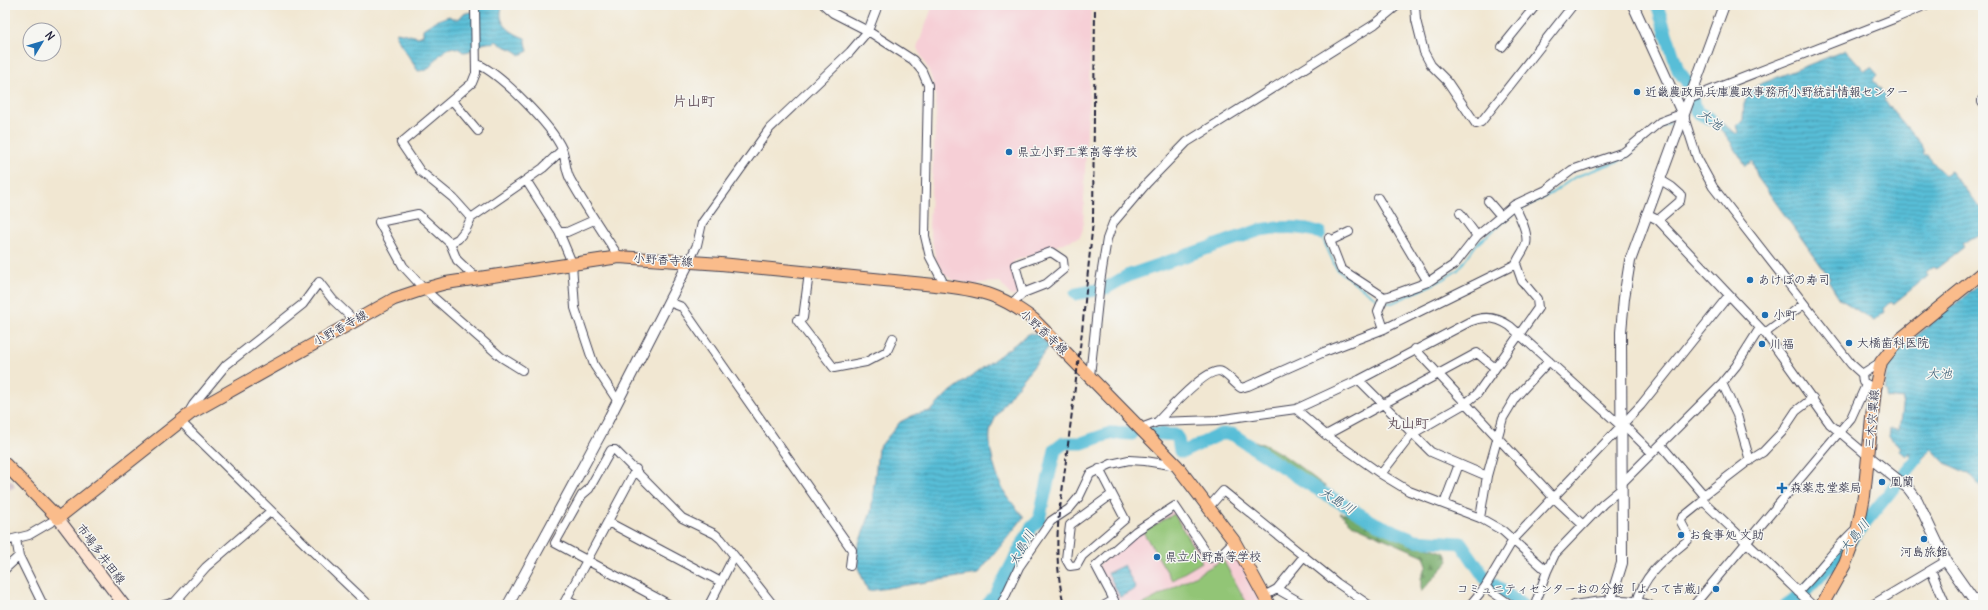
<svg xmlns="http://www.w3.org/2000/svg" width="1988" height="610" font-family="Delius,'Klee One',sans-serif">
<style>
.built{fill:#f6cfd6}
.industrial{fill:url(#industrial-grid)}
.forest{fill:url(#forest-firs);stroke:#4c6651}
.park{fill:#92c576;stroke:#5a7458}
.water{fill:url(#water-rules);stroke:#3e7089}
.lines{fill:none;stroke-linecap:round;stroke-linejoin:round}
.stream{stroke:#59bed7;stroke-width:2}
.river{stroke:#59bed7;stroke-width:13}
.minor-casing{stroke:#414052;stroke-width:10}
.tertiary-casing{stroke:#414052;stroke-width:12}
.secondary-casing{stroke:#414052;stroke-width:13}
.primary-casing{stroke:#414052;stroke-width:14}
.minor{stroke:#fff;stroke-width:8}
.tertiary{stroke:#fff;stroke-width:10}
.secondary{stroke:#fde4d1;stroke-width:11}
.primary{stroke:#fabc8b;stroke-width:12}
.rail{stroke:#22223b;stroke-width:2;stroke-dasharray:6 3;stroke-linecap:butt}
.poi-dot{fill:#1f6fb2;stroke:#f6f6f2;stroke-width:1.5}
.labels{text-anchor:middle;stroke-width:3;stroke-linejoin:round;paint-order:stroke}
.poi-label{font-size:12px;fill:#22223b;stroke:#f6f6f2;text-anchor:start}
.street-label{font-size:12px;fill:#22223b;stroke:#f6f6f2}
.water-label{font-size:13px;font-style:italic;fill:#355972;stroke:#f6f6f2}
.quarter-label{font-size:14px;font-weight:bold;fill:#65515c;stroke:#f6f6f2}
</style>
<defs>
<pattern id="industrial-grid" width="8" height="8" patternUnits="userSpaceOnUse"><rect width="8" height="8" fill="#d1bdc9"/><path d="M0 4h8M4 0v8" fill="none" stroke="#b3a2ae"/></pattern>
<pattern id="forest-firs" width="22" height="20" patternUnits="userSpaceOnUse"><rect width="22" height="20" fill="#75aa67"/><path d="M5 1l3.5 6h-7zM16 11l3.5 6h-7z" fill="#608a56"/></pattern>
<pattern id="water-rules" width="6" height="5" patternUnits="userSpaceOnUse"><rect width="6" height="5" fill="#59bed7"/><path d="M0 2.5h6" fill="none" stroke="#499ab0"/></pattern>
</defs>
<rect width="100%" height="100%" fill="#f6f6f2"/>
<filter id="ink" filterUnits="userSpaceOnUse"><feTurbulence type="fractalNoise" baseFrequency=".025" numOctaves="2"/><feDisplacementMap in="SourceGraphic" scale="8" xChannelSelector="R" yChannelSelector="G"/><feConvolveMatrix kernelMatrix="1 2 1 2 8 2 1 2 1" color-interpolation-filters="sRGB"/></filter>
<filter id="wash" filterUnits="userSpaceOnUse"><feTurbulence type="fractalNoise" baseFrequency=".012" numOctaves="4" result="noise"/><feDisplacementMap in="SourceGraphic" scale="16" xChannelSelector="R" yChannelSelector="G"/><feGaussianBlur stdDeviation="0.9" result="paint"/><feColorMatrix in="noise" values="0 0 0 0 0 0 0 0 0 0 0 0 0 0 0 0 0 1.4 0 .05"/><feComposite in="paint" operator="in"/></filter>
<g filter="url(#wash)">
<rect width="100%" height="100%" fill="#f1e7d2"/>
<path class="built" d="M933,5H1091L1089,102L1086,144L1083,229L1080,237L1014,261L1012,267L1019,290L1015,296H1011L1000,282L980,283L977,285L952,280L944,273L936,259L929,226L936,116L935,90L929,71L917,48Z
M1174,509L1207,562L1225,553L1233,547L1265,605H1109L1117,600L1098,566L1138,532Z"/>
<path class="industrial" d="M5,476L13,482L15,487L5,492Z"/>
<path class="forest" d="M1255,441C1282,450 1304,471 1326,487L1303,477L1250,444Z
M1340,513L1352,515L1383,532L1446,553L1449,561L1421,592V578L1427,565L1424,556L1353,525Z"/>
<path class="park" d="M1174,514L1202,562L1172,580L1143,532Z
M1223,560L1248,605H1141H1142Z"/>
<path class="water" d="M481,5H503C495,23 511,33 525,38L528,51L520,55C513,47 505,49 496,41C492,44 491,42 487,43C478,44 473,52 463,52C448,38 437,60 427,70L418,71L398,40L396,36L397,32L418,37L423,35V29L435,21L449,16L454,19H459L463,14L478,10Z
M1846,50L1865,71L1871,67L1878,75L1873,80L1887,97L1884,100L1921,144L1924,155H1927L1944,175L1950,171L1983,210V234L1973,239L1971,238L1962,244L1964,247L1936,269L1934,267L1926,273L1928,276L1893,304L1891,302L1884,309L1885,312L1874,321L1840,299L1828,280L1830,278L1758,178L1752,161L1746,166C1730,142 1724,124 1694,114L1696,109L1709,114L1737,134L1739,132L1737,126L1743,120L1744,103L1749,93L1758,85Z
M1983,281V489L1969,474L1945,463L1932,449L1919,462L1910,455L1911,452L1906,456L1899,450L1901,447L1889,437L1890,429L1899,430L1903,399L1886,397L1887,391L1884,390L1888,367L1899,350Z
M1030,333L1039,335L1049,346C1033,370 1000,402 991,428C986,444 997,480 1005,493C1011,502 1018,510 1024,517L978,574L868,591L858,568L857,548L871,512L878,449L900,422L916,414L931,411L946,395Z
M1124,565L1136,589L1120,597L1108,573Z"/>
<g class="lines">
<path class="stream" d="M1519,210L1552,193L1575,177L1624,159L1660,128L1669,123
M1320,233L1337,270L1380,301
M1384,302L1392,303L1440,281L1458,270L1476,245L1515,212"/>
<path class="river" d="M1657,5L1678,70L1687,82L1697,112L1710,119
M1076,294L1106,288L1127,276L1260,230C1279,227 1302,225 1320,233
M1151,433L1175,435L1178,439L1180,451L1183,452L1221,434H1232L1310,485L1377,524L1416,540L1461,543L1485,578L1522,605
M987,605L995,596L1031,528L1039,520L1055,450L1064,443H1082L1111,433L1132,434
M1786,605L1804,593L1830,566L1916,460"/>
</g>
</g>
<g filter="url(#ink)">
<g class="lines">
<defs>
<path id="minor" d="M824,5L833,13L868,31L913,60L922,71L928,85L925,236L930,257L945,286
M1415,5L1416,20L1424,52L1431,65L1447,81L1476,124L1481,122L1573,5
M1502,47L1536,5
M477,64C500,73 552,126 562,149C566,159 565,169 570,179C585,206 602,231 619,257
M1691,98L1896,18L1926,5
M452,100L478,131
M526,180L543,168L562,150
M1378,198L1428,282
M1488,201L1500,215
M1460,213L1477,236
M1646,214L1658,220L1765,333L1830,424L1869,457
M471,218L453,198L420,171L401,143L472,83L476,73L475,5
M1658,220L1680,201L1681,195L1672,187L1659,179
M559,232H567L594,220
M1329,238L1341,269L1384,297L1389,296L1428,282L1455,264L1477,236L1514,205L1546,190L1572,170L1624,152L1660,122L1676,116L1684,117L1697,158L1713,187L1851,364L1862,374L1863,382L1875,389
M1330,241L1349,232
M450,243L418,214L379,222L403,266L424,289L501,357L522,370
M689,262L697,245L702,223L770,128L850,52L868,31L878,5
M809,273L803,318L797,320L834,368L866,362L887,351L893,338
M476,278L457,260L450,243L458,239L466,229L471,218L526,180L559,232L572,263L575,308L594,365L617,400
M669,302L682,307L852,550L850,566
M1012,303L1023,293L1046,284L1064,269L1063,260L1051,252L1015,265L1023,293
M1384,329L1378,311L1384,297
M1765,333L1804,304
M1415,349L1553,497L1583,525
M1862,374L1881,362
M1090,376L1100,282L1107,239L1113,223L1147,183L1187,142L1375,24L1398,5
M1359,380L1431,452L1487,476
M1722,383L1737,415L1750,461
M1296,409L1326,435L1381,474L1409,491L1480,518L1503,531L1547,571
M191,413L190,410L193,405L226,365L303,304L319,282L333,300L354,320
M180,421L310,549L369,605
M1157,422C1167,412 1208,365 1222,372C1229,376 1234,383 1241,388L1248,386L1324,352L1384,329L1516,264
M1623,424L1652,453
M1141,428L1157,422L1217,420L1296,409L1359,380L1469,322C1484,315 1497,317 1510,326L1621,426
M1326,435L1477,353L1495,368
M1661,445L1704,495L1703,501L1812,605
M1099,469L1125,519L1082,556L1077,565L1070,566L1066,559L1070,525L1111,495
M1381,474L1412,434L1466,403L1477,394L1538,308L1537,299L1522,281L1516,264C1518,257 1524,251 1526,244C1529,233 1519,215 1514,205
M1621,484L1722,383L1736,366L1760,328
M1704,495L1747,462L1763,452L1782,432L1796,411L1813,398
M1444,504L1459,464
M1209,507L1223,491L1337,583L1369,605
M1480,518L1487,476L1503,418L1515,398L1549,361
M608,522L721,582
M16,539L19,556L43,605
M5,541L29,535L58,518
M5,569L19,556
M1931,570L1946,605
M1485,587L1511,605
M1277,589L1305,605
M1798,592C1820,571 1836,546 1858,527
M1264,596L1277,589L1304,556
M566,600L576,605
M1637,601C1646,571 1666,559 1688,540L1689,537L1681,522L1682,518L1703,501
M164,605L175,602L206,567L271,511
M563,605L636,469
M670,605L555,543L582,495L589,489L611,450H615L682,518L715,534L721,539L773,605
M709,605L732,560L736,558
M1001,605L1019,567L1051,521L1069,509L1079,497L1090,474L1111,464L1129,460L1145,461L1177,466
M1105,605L1114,600L1096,566L1136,531L1175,506L1210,558L1223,552L1234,541
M1470,605L1485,587L1513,540L1641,405L1729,295
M1535,605L1547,571L1555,554L1603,504L1621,489
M1574,605C1602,601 1623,596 1650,605
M1694,605L1851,418L1866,385
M1872,605L1946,561"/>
<path id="tertiary" d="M1633,5L1684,117
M1983,100V102
M1869,457L1908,488L1917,500L1946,561L1977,605
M508,605L606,424L689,262
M1609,605L1622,563L1621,332L1624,298L1630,261L1724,5"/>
<path id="secondary" d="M58,518L124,605"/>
<path id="primary" d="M5,464L58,518L191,413L394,299L424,289L446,283L619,257L721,264L945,286C984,291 1001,295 1033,319L1177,466L1234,541L1269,605
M1822,605L1845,564L1857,532L1864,496L1875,389L1881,362L1897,342L1983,272"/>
</defs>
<use href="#minor" class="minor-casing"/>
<use href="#tertiary" class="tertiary-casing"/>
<use href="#secondary" class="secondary-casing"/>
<use href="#primary" class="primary-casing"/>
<use href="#minor" class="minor"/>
<use href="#tertiary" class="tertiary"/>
<use href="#secondary" class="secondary"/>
<use href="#primary" class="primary"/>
<path class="rail" d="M1060,504C1056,538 1056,571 1064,605
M1060,509L1082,331L1093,221L1095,5"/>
</g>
</g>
<g class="poi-dot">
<circle cx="1637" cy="92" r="4"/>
<circle cx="1009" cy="152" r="4"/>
<circle cx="1750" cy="280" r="4"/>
<circle cx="1765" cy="315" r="4"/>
<circle cx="1849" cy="343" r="4"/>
<circle cx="1762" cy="344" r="4"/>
<circle cx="1882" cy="482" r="4"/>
<path d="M1780 482h4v4h4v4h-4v4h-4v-4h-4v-4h4z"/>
<circle cx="1681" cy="535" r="4"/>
<circle cx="1924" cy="539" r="4"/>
<circle cx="1157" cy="557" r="4"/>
<circle cx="1716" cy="589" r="4"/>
</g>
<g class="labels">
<g class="poi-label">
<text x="1645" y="96">近畿農政局兵庫農政事務所小野統計情報センター</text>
<text x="1017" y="156">県立小野工業高等学校</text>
<text x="1758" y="284">あけぼの寿司</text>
<text x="1773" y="319">小町</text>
<text x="1857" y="347">大橋歯科医院</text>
<text x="1770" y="348">川福</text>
<text x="1890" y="486">凰蘭</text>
<text x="1790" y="492">森薬忠堂薬局</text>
<text x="1689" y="539">お食事処 文助</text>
<text x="1924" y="556" text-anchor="middle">河島旅館</text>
<text x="1165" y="561">県立小野高等学校</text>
<text x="1708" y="593" text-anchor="end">コミュニティセンターおの分館「よって吉蔵」</text>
</g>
<g class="street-label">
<text transform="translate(663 260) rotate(4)" y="4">小野香寺線</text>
<text transform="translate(340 328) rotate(-29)" y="4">小野香寺線</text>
<text transform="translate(1044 332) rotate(43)" y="4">小野香寺線</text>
<text transform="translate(1872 419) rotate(-85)" y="4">三木宍粟線</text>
<text transform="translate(101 554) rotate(53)" y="4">市場多井田線</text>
</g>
<g class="water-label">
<text transform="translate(1711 119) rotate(37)" y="5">大池</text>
<text x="1939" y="378">大池</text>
<text transform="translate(1338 500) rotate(32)" y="5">大島川</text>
<text transform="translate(1854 536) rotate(-51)" y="5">大島川</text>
<text transform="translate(1021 548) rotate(-61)" y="5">大島川</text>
</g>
<g class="quarter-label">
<text x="694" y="106">片山町</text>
<text x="1408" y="428">丸山町</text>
</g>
</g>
<rect width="1988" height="610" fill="none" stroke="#f6f6f2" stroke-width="20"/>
<g transform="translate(42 42) rotate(52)"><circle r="19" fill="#f6f6f2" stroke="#a1a1a9"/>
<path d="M0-3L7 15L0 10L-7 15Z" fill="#1f6fb2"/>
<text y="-6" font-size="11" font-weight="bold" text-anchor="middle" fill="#22223b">N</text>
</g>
</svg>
